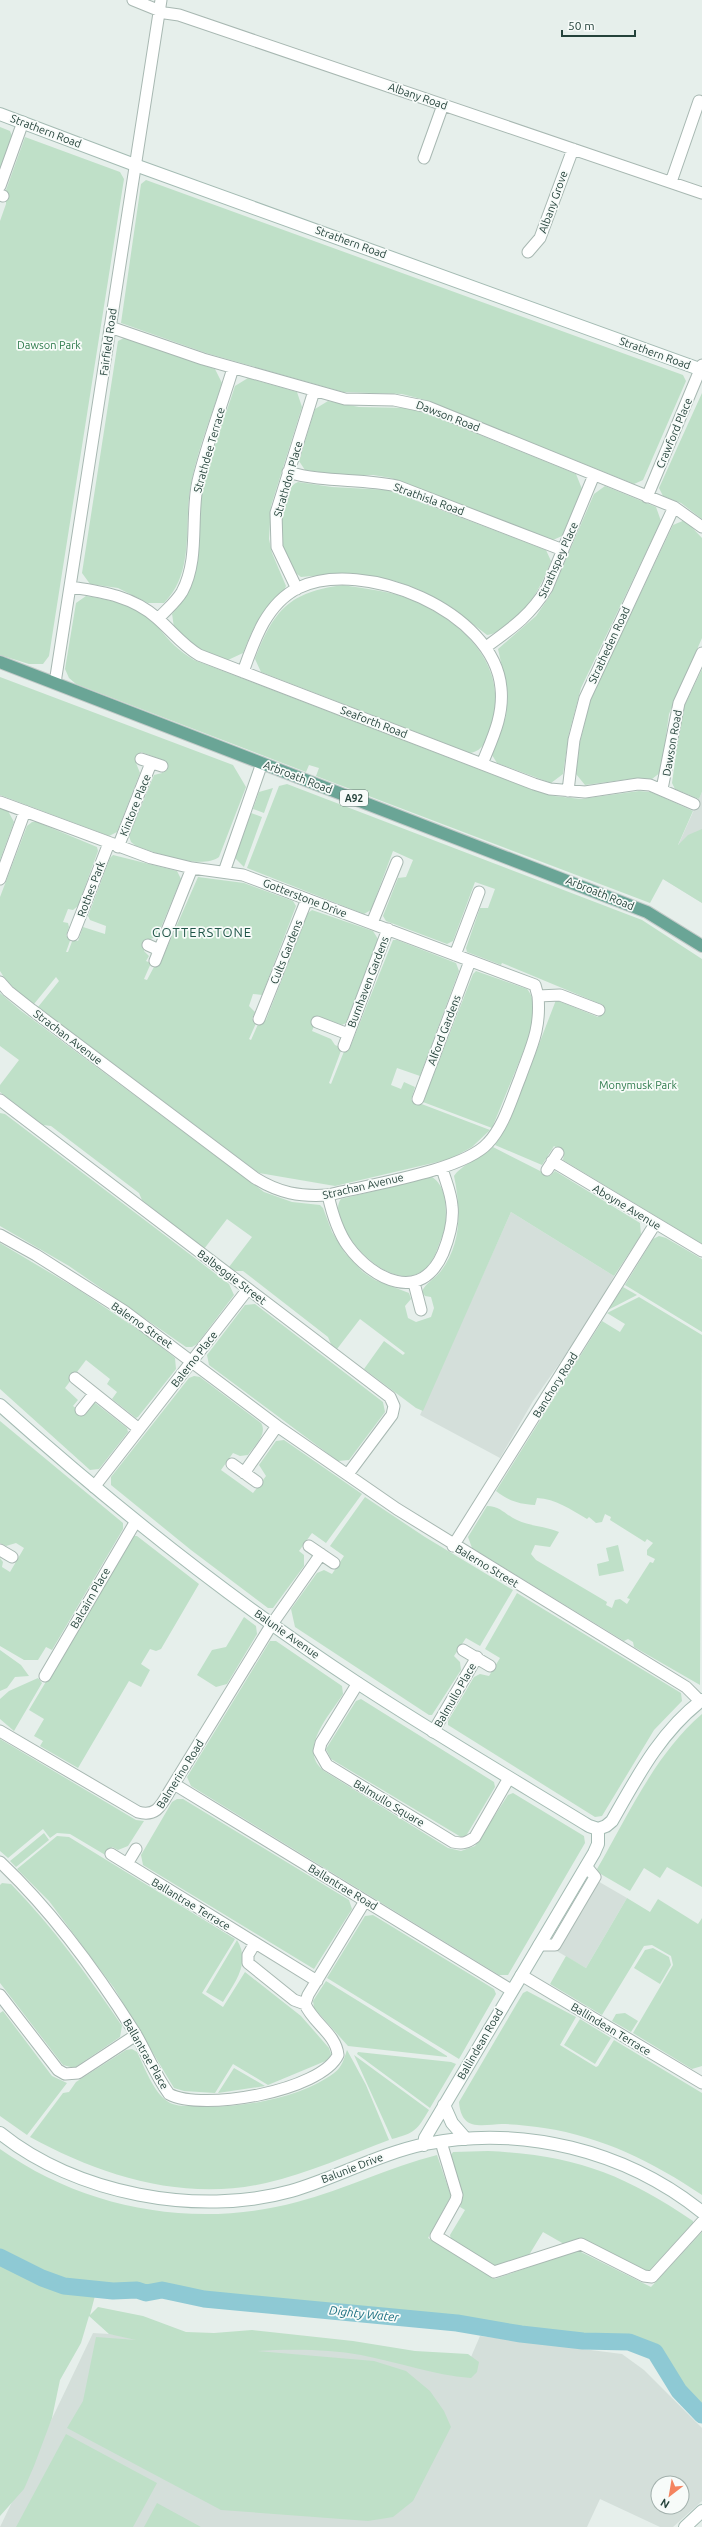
<svg xmlns="http://www.w3.org/2000/svg" width="702" height="2527" font-family="Ubuntu,sans-serif">
<style>
.built{fill:#d4dfda;fill-rule:evenodd}
.green{fill:#bfe0c8}
.lines{fill:none;stroke-linecap:round;stroke-linejoin:round}
.river{stroke:#8ec9d4;stroke-width:17}
.street-casing{stroke:#a8b8b2;stroke-width:13}
.secondary-casing{stroke:#a4bbb3;stroke-width:14}
.primary-casing{stroke:#c2cac8;stroke-width:14}
.street{stroke:#fff;stroke-width:11}
.secondary{stroke:#fff;stroke-width:12}
.primary{stroke:#6aa596;stroke-width:12}
.labels{text-anchor:middle;stroke-width:3.5;stroke-linejoin:round;paint-order:stroke}
.shield{fill:#f7fbf9;stroke:#637a73;stroke-width:1}
.shield-label{font-size:10px;font-weight:bold;fill:#24423a}
.street-label{font-size:11px;fill:#24423a;stroke:#f7fbf9}
.park-label{font-size:11px;fill:#2d7a4b;stroke:#f7fbf9}
.water-label{font-size:12px;font-style:italic;fill:#1c6f80;stroke:#f7fbf9}
.quarter-label{font-size:13px;letter-spacing:1px;fill:#1f5548;stroke:#f7fbf9}
</style>
<rect width="100%" height="100%" fill="#e6efeb"/>
<path class="built" d="M702,792V903L663,879Z
M511,1212L614,1276L597,1310L533,1401L500,1458L420,1415Z
M589,1876L627,1898L586,1968L548,1946Z
M93,2333L471,2357L480,2336L622,2354L644,2370L702,2428V2501L673,2527H660L600,2499L587,2527H0ZM658,2483H682V2507H658Z"/>
<path class="green" d="M0,127L10,131L12,136L0,169Z
M25,137L120,172L124,179L49,656L43,664H29L0,655V221L6,204V190Z
M146,180L683,375L686,381L643,480L634,484L425,400L402,394L343,392L206,353L121,323L141,184Z
M124,338L215,369L222,383C212,414 199,446 192,479C182,520 197,570 164,603H148L118,588L90,584L82,573L118,341Z
M248,378L297,392L302,407L271,506L269,539L272,553L286,586C283,595 272,601 266,609C255,622 249,638 243,653L228,660C210,653 186,646 175,629C173,625 173,618 172,614C207,577 193,543 201,498C208,460 223,423 235,386Z
M702,393V519L681,503L663,496L659,488Z
M328,401L359,407L409,408L436,417L576,474L582,489L562,536L553,540L391,478L373,475H341L305,470L299,461L315,409Z
M298,482L332,487L388,490L546,550L551,561C541,587 530,608 506,625C500,630 495,634 487,635L451,607L417,589L395,581L346,573L301,577L297,574C292,565 286,555 283,546C278,530 281,488 298,482Z
M605,486L656,507L661,521L581,688L569,733L563,774L551,783L497,763L492,755L506,716L508,694L498,649L536,616L551,594L594,494Z
M685,520L702,538V638L669,714L661,772L652,779L637,778L585,785L576,774L580,742L591,698L673,525Z
M343,585C366,589 392,591 414,601C465,623 510,667 491,727C487,738 484,751 470,753L261,672L255,659C274,610 289,592 343,585Z
M86,596C112,600 140,606 158,627C169,641 179,651 194,660L533,790L554,796L581,799L639,791L651,792L693,811L678,845L688,835L702,829V903L663,879L650,903L316,776L319,768L309,765L306,772L76,684L69,678L65,669L76,603Z
M702,669V792L699,799L675,789L672,783L682,711Z
M0,677L233,765L246,787L219,857C201,870 156,853 136,846L131,842L129,836L154,775L162,773L166,761L141,752L136,763L140,773L117,832L109,836L0,795Z
M287,784L642,920L702,959V1244L563,1160L564,1153L554,1146L542,1165L495,1145L509,1122L556,1000L598,1017L603,1005L502,963L501,965L467,952L466,948L480,908H488L495,889L475,882L453,941L447,944L386,921L383,916L398,878L406,877L413,860L393,851L371,910L364,914L247,868L279,786Z
M273,788L264,813L253,809L259,792Z
M0,808L8,811L14,822L0,860Z
M251,813L262,817L244,867L235,858Z
M32,822H37L97,847L98,851L78,906L73,910L68,909L63,922L68,923L69,927L66,936L71,938L66,952H68L73,939L78,941L83,927L105,934L106,926L90,920L88,916L110,858L113,855L177,871L181,879L157,937L150,939L144,951L149,956L146,961L151,963L144,979L147,980L155,965L159,966L198,877L244,883L293,901L296,906L262,995L253,994L249,1006L255,1012L252,1019L257,1021L249,1039L251,1040L259,1022L266,1020L308,913L312,910L373,931L378,939L346,1023L342,1025L318,1016L312,1031L331,1039L335,1045L342,1048L329,1083L331,1084L345,1049L349,1050L393,940H397L456,963L459,971L420,1076L397,1068L391,1085L401,1089L404,1082L415,1087L411,1100L490,1130L472,1147L450,1159L335,1186L259,1173L38,1007L59,981L56,977L34,1004C21,994 8,985 0,971V897L27,826Z
M476,971L527,989C538,1001 532,1025 528,1040L492,1128L423,1102L473,974Z
M0,993L20,1010L264,1192L292,1202L320,1205L323,1208L332,1232L345,1253L363,1272L375,1280L409,1293L411,1299L405,1306L408,1318L416,1322L431,1317L434,1308L431,1297L425,1296L422,1292C425,1283 435,1279 441,1271C462,1243 461,1209 454,1176C460,1166 482,1157 493,1147L550,1176L555,1171L640,1223L641,1235L614,1276L511,1212L423,1411L416,1408L364,1369L384,1341L403,1355L405,1353L360,1319L337,1349L331,1344L328,1337L243,1271H234L229,1267L252,1237L227,1219L204,1249L142,1200L139,1193L51,1126L43,1125L0,1092V1085L19,1060L0,1046Z
M0,1113L5,1114L229,1284L234,1295L197,1344L192,1347H186L69,1266L0,1226Z
M432,1177C446,1186 446,1205 446,1221C445,1231 440,1241 437,1250C409,1323 321,1223 341,1199Z
M659,1236L666,1238L702,1259V1332L625,1285L653,1239Z
M0,1243L79,1290L149,1337L175,1358L176,1369L138,1417L136,1418L112,1399L117,1392L107,1384L110,1379L86,1360L65,1388L78,1400L73,1406L84,1414L94,1402L127,1428L128,1432L99,1469L90,1470L0,1389Z
M623,1287L637,1295L608,1310Z
M639,1297L702,1335L700,1685L634,1647L633,1642L628,1639L624,1641L472,1548L468,1537L487,1506C501,1506 505,1515 517,1520C529,1526 544,1526 559,1532L550,1547L535,1545L531,1554L536,1560L607,1602L606,1605L612,1608L615,1600L620,1599L627,1604L630,1599L627,1598L650,1562L653,1563L655,1559L647,1555V1550L653,1543L647,1539L645,1542L610,1520L611,1517L605,1514L602,1522L596,1523L589,1517L587,1519C570,1509 556,1499 537,1498L535,1505C519,1504 509,1501 496,1491L602,1321L620,1332L625,1324L607,1313Z
M255,1304L383,1402L385,1412L349,1460L338,1461L209,1365L207,1355L245,1305Z
M194,1376L200,1377L261,1423C268,1434 254,1446 248,1455L240,1456L233,1453L221,1470L253,1493L266,1476L259,1465L276,1441L284,1440L362,1494L326,1543L312,1533L299,1551L304,1555V1566L273,1608H268L191,1550L111,1485V1477L189,1378Z
M0,1421L123,1523V1529L52,1650L46,1647L38,1660H24L0,1646V1558L3,1562L2,1567L10,1572L24,1548L16,1543L6,1546L0,1543Z
M365,1497L425,1537L513,1590L480,1646L466,1638L454,1656L460,1662L461,1670L432,1715H429L295,1627L291,1609L317,1573L324,1570L332,1574L344,1556L330,1546Z
M133,1536H137L199,1584L161,1649L156,1651L150,1649L141,1664L150,1670L141,1687L129,1681L78,1768L40,1746L43,1741L34,1736L44,1719L29,1710Z
M618,1545L624,1571L599,1576L597,1564L609,1561L606,1548Z
M517,1593L681,1693L682,1701L654,1730L602,1816L595,1817L448,1725V1721L474,1677L480,1674L489,1676L500,1658L485,1649Z
M244,1617L256,1626L257,1634L227,1684L216,1687L197,1675L212,1650L226,1647Z
M270,1641H276L342,1686L343,1694C329,1716 297,1750 324,1771L448,1848L461,1851L475,1846L508,1795L513,1793L584,1836L585,1843L508,1975H499L191,1786L187,1777Z
M0,1650L21,1665L29,1676L15,1677L7,1688L0,1691Z
M38,1678L42,1683L14,1731L0,1719V1699L9,1691Z
M361,1699L494,1782L495,1787L466,1836L461,1837L331,1759L326,1749L356,1701Z
M702,1714V1887L667,1867L660,1878L644,1868L630,1891L599,1873L597,1869C628,1816 655,1754 702,1714Z
M0,1739L136,1820L144,1821L128,1846L118,1850L112,1847L107,1856L70,1834L57,1833L50,1838L43,1829L8,1858L0,1851Z
M177,1799H183L349,1900L352,1909L314,1969L143,1865L141,1855L172,1802Z
M44,1833L49,1840L16,1867L10,1861Z
M57,1836L69,1837L235,1939L202,1993L223,2007L245,1972L301,2016L329,2048L331,2054L328,2060L268,2085L233,2064L215,2093L184,2091L174,2088L114,1988L49,1901L17,1869Z
M2,1883L11,1884C54,1928 88,1976 122,2026L120,2037L74,2068L63,2065L0,1983V1885Z
M627,1898L650,1912L658,1899L698,1924L702,1918V2066L692,2069L633,2033L673,1965L671,1956L652,1945L644,1946L602,2015L550,1984L566,1956L586,1968Z
M373,1915L494,1989L496,1994L459,2059L327,1978L365,1916Z
M237,1940C251,1963 235,1982 223,2002L206,1992Z
M653,1948L669,1957L671,1965L660,1984L634,1968L645,1950Z
M326,1981L447,2056V2057L348,2046L314,2008L313,2001Z
M527,1991L576,2017L560,2045L596,2067L598,2066L614,2040L702,2093V2195C653,2162 603,2137 544,2128C530,2126 515,2124 502,2124C494,2124 485,2126 477,2125C464,2124 460,2114 459,2102L523,1993Z
M3,2011L52,2076L67,2083L27,2135L0,2116V2013Z
M625,2013L638,2021L631,2032L612,2021L616,2014Z
M580,2019L611,2038L595,2064L564,2045Z
M132,2049L137,2052C145,2068 153,2091 167,2101C174,2106 183,2106 191,2106C233,2110 300,2099 334,2073C342,2067 344,2059 347,2050L366,2085L389,2140C349,2155 308,2173 266,2183C185,2202 101,2176 30,2137L63,2093L69,2092L76,2082L126,2050Z
M358,2052L451,2062L456,2064L430,2108L357,2054Z
M354,2055L429,2110C417,2130 415,2133 392,2139Z
M234,2068L265,2086L218,2093Z
M0,2149C86,2210 196,2229 297,2202C344,2190 389,2167 437,2155L451,2196L428,2238L495,2279L577,2250L651,2287L702,2232V2410L669,2376L655,2352L629,2342L583,2341L521,2334L457,2323L204,2299L162,2290L146,2293L137,2290L113,2291L97,2288L90,2315L98,2307L143,2316L186,2332L214,2333L252,2330L353,2341L415,2351L468,2354L479,2362L477,2372L471,2378C433,2375 398,2362 361,2355C328,2349 290,2349 257,2351L374,2361L406,2371L430,2391L444,2411L451,2427L413,2501L393,2517L368,2521L221,2510L67,2428L83,2401L96,2337L136,2340L109,2334L89,2316L81,2343L60,2380L52,2418L34,2466L24,2489L0,2516Z
M488,2151C574,2155 622,2173 693,2221V2223L648,2272L564,2244L543,2232L529,2255L495,2266L451,2239L450,2235L465,2210L460,2207L463,2197L451,2155L453,2152Z
M66,2434L157,2483L133,2527H16Z
M157,2503L201,2527H144Z"/>
<g class="lines">
<path class="river" d="M0,2257L42,2278L64,2286L113,2291L137,2290L146,2293L162,2290L204,2299L457,2323L521,2334L583,2341L629,2342L655,2352L679,2391L702,2415"/>
<defs>
<path id="street" d="M133,0L165,13L179,15L702,193
M424,158L443,105
M671,182L699,101
M0,186L23,122
M0,195L3,196
M528,252L540,238L573,149
M110,327L203,359L345,399L394,400L428,407L674,507L702,527
M288,472C324,483 361,478 397,486L563,550
M647,497L702,365
M71,587C103,592 132,596 157,618C172,631 182,645 199,655L534,784L550,789L585,792L638,784L650,785L694,804
M297,589L277,547L276,513L314,391
M158,619C166,610 176,602 182,592C200,559 190,516 198,481C207,443 222,405 233,368
M486,647C512,628 530,616 547,588L594,475
M243,672C254,641 266,604 298,588C363,557 494,611 501,688C504,716 492,739 482,764
M55,683L161,0
M141,759L162,766
M662,789L679,703L702,653
M568,791L574,740L585,698L674,507
M0,802L151,858L192,868L243,875L535,985L538,996L560,995L599,1010
M118,847L151,763
M224,872L262,763
M0,879L25,811
M372,923L397,862
M73,935L109,843
M148,945L159,950
M455,955L479,892
M155,961L192,868
M0,982L8,991L32,1010L255,1178C279,1193 300,1197 328,1195C367,1185 463,1171 488,1143C504,1126 511,1100 520,1078C531,1047 541,1030 538,996
M259,1019L307,899
M317,1022L348,1034
M344,1046L388,929
M418,1099L470,961
M0,1100L390,1397L394,1406L392,1415L348,1474
M552,1161L702,1251
M547,1170L558,1153
M328,1195C332,1213 337,1231 348,1246C373,1280 421,1304 443,1253C449,1238 454,1222 452,1206C451,1192 445,1180 442,1168
M0,1235L36,1255L124,1311L277,1426L397,1509L686,1687L700,1701
M414,1283L421,1310
M75,1378L139,1429
M81,1410L94,1394
M232,1464L257,1482
M244,1473L277,1426
M94,1487L248,1289
M309,1546L334,1563
M453,1546L655,1224
M0,1550L12,1557
M463,1650L490,1666
M45,1676L136,1521
M358,1683L321,1743L319,1751L327,1765L453,1842C463,1844 467,1843 475,1837L509,1778
M0,1731L138,1812C156,1817 161,1806 169,1792L272,1624L321,1554
M433,1732L477,1657
M174,1784L511,1990
M111,1854L317,1981
M0,1862C53,1912 96,1971 135,2033C147,2053 155,2075 169,2094C202,2112 321,2091 338,2055C336,2034 313,2023 305,2004L308,1995L365,1901
M127,1864L136,1849
M255,1943L248,1955V1963L294,2000L305,2004
M539,1945H555L595,1877L586,1866
M521,1975L702,2083
M0,1995L58,2070L65,2074L78,2073L136,2035
M441,2142L457,2195L456,2200L436,2236L494,2272L581,2244L644,2276L652,2277L702,2222"/>
<path id="secondary" d="M0,114L135,165L702,370
M0,1405C113,1506 232,1601 359,1684C434,1733 512,1779 589,1826L598,1829
M598,1829L606,1826L612,1821C637,1777 661,1731 702,1700
M444,2105L452,2123L466,2139
M0,2133C75,2194 198,2217 291,2191C336,2178 378,2154 425,2144C522,2125 625,2150 702,2212
M424,2145L425,2138L594,1853L598,1844V1829
M685,2527L702,2511"/>
<path id="primary" d="M0,662L647,912L702,946"/>
</defs>
<use href="#street" class="street-casing"/>
<use href="#secondary" class="secondary-casing"/>
<use href="#primary" class="primary-casing"/>
<use href="#street" class="street"/>
<use href="#secondary" class="secondary"/>
<use href="#primary" class="primary"/>
</g>
<g class="labels">
<rect class="shield" x="340" y="790" width="28" height="16" rx="3"/>
<g class="shield-label">
<text x="354" y="802">A92</text>
</g>
<g class="street-label">
<text transform="translate(418 96) rotate(19)" y="4">Albany Road</text>
<text transform="translate(46 131) rotate(21)" y="4">Strathern Road</text>
<text transform="translate(553 202) rotate(-70)" y="4">Albany Grove</text>
<text transform="translate(351 242) rotate(20)" y="4">Strathern Road</text>
<text transform="translate(108 342) rotate(-82)" y="4">Fairfield Road</text>
<text transform="translate(655 353) rotate(20)" y="4">Strathern Road</text>
<text transform="translate(448 416) rotate(21)" y="4">Dawson Road</text>
<text transform="translate(674 433) rotate(-67)" y="4">Crawford Place</text>
<text transform="translate(209 450) rotate(-74)" y="4">Strathdee Terrace</text>
<text transform="translate(288 479) rotate(-74)" y="4">Strathdon Place</text>
<text transform="translate(429 499) rotate(20)" y="4">Strathisla Road</text>
<text transform="translate(558 560) rotate(-66)" y="4">Strathspey Place</text>
<text transform="translate(609 645) rotate(-65)" y="4">Stratheden Road</text>
<text transform="translate(374 722) rotate(21)" y="4">Seaforth Road</text>
<text transform="translate(672 743) rotate(-80)" y="4">Dawson Road</text>
<text transform="translate(298 777) rotate(21)" y="4">Arbroath Road</text>
<text transform="translate(135 805) rotate(-68)" y="4">Kintore Place</text>
<text transform="translate(91 889) rotate(-69)" y="4">Rothes Park</text>
<text transform="translate(600 893) rotate(22)" y="4">Arbroath Road</text>
<text transform="translate(305 898) rotate(21)" y="4">Gotterstone Drive</text>
<text transform="translate(286 952) rotate(-68)" y="4">Cults Gardens</text>
<text transform="translate(368 982) rotate(-69)" y="4">Burnhaven Gardens</text>
<text transform="translate(444 1030) rotate(-69)" y="4">Alford Gardens</text>
<text transform="translate(68 1037) rotate(37)" y="4">Strachan Avenue</text>
<text transform="translate(363 1186) rotate(-13)" y="4">Strachan Avenue</text>
<text transform="translate(627 1207) rotate(31)" y="4">Aboyne Avenue</text>
<text transform="translate(232 1277) rotate(37)" y="4">Balbeggie Street</text>
<text transform="translate(142 1325) rotate(35)" y="4">Balerno Street</text>
<text transform="translate(194 1359) rotate(-52)" y="4">Balerno Place</text>
<text transform="translate(555 1385) rotate(-58)" y="4">Banchory Road</text>
<text transform="translate(487 1566) rotate(31)" y="4">Balerno Street</text>
<text transform="translate(90 1598) rotate(-60)" y="4">Balcairn Place</text>
<text transform="translate(287 1634) rotate(35)" y="4">Balunie Avenue</text>
<text transform="translate(455 1695) rotate(-60)" y="4">Balmullo Place</text>
<text transform="translate(180 1774) rotate(-58)" y="4">Balmerino Road</text>
<text transform="translate(389 1803) rotate(31)" y="4">Balmullo Square</text>
<text transform="translate(343 1887) rotate(31)" y="4">Ballantrae Road</text>
<text transform="translate(191 1904) rotate(31)" y="4">Ballantrae Terrace</text>
<text transform="translate(611 2029) rotate(31)" y="4">Ballindean Terrace</text>
<text transform="translate(480 2044) rotate(-60)" y="4">Ballindean Road</text>
<text transform="translate(146 2054) rotate(60)" y="4">Ballantrae Place</text>
<text transform="translate(352 2168) rotate(-21)" y="4">Balunie Drive</text>
</g>
<g class="park-label">
<text x="49" y="349">Dawson Park</text>
<text x="638" y="1089">Monymusk Park</text>
</g>
<g class="water-label">
<text transform="translate(364 2314) rotate(6)" y="4">Dighty Water</text>
</g>
<g class="quarter-label">
<text x="202" y="937">GOTTERSTONE</text>
</g>
</g>
<g transform="translate(670 2495) rotate(211)"><circle r="19" fill="#f7fbf9" stroke="#a3b1ad"/>
<path d="M0-3L7 15L0 10L-7 15Z" fill="#f4845f"/>
<text y="-6" font-size="11" font-weight="bold" text-anchor="middle" fill="#24423a">N</text>
</g>
<path d="M562 30v6h73v-6" fill="none" stroke="#24423a" stroke-width="2"/>
<text x="568" y="30" font-size="12" fill="#24423a" stroke="#f7fbf9" stroke-width="3" paint-order="stroke">50 m</text>
</svg>
